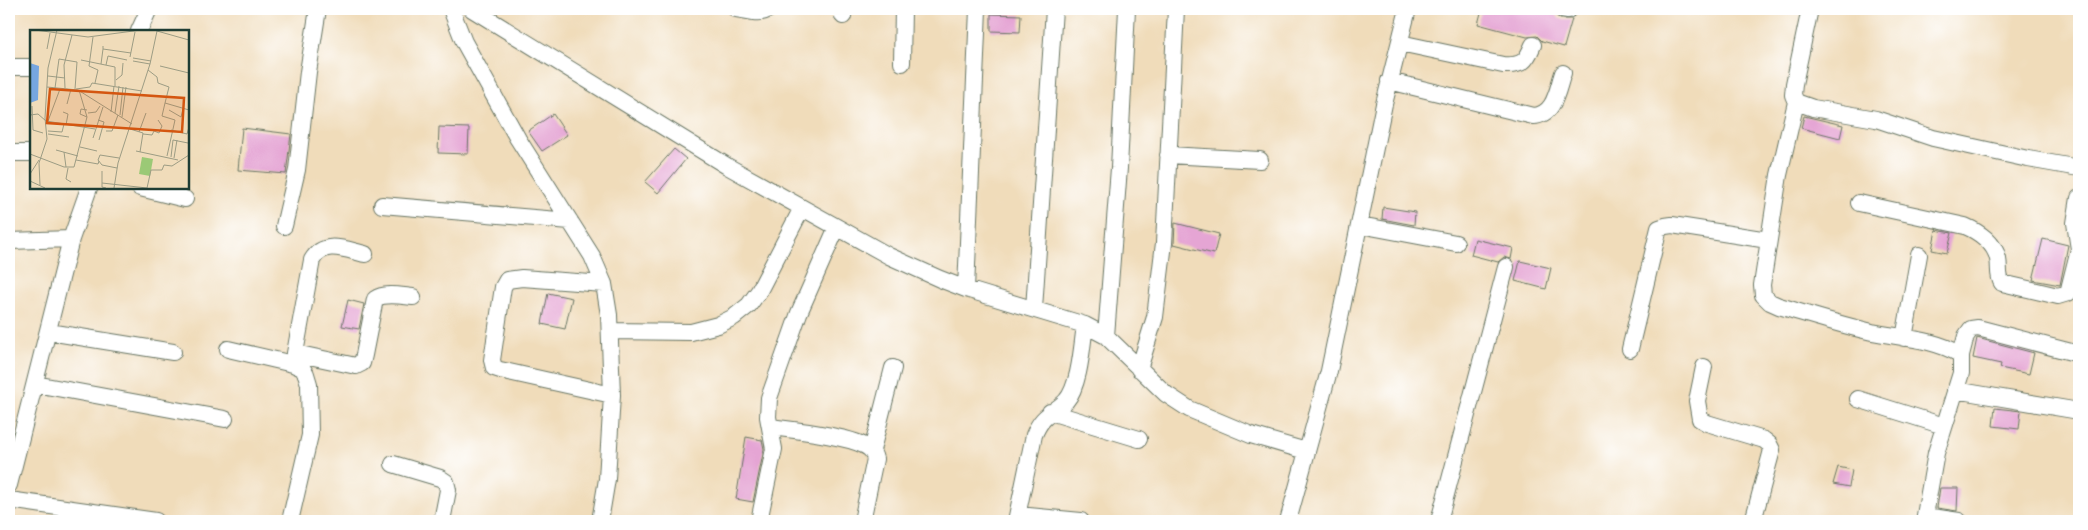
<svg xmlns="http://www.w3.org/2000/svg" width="2088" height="530" font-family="'Playpen Sans',sans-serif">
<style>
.building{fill:#e5a5d4}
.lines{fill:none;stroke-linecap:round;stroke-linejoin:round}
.minor-casing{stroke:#687563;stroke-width:18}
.minor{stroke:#fff;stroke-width:16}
.inset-road{fill:none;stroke:#9c9c84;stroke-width:1}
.view{fill:#d45610;fill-opacity:0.15;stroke:#d45610;stroke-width:2.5}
.inset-edge{fill:none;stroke:#1f3d34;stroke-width:2.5}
</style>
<rect width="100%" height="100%" fill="#fff"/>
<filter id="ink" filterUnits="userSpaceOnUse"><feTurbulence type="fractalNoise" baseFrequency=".02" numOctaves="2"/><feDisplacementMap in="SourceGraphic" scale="10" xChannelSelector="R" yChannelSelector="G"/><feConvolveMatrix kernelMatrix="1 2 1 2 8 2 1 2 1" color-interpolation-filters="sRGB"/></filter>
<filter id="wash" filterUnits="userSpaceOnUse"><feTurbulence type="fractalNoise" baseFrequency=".0096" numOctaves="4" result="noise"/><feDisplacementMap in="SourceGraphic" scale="20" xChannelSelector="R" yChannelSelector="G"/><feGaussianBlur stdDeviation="1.12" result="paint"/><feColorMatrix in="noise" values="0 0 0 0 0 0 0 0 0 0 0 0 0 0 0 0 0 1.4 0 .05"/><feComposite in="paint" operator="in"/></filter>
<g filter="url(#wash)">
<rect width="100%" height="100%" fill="#f0dcba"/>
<g id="blocks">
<path class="building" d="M1482,9H1538L1553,13L1560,19H1572L1564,47L1542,41L1537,36L1527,37L1478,24Z
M991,14L1021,15L1020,32L991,31Z
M553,114L567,135L542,151L528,131Z
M1804,116L1843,125L1840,138L1801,128Z
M439,127L469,128L468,154L438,153Z
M242,128L291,134L286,174L238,170Z
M674,149L686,159L658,193L645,182Z
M1383,207L1415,212L1414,225L1382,219Z
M1175,223L1219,234L1214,254L1174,244Z
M1936,230L1952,233L1947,253L1932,250Z
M1475,239L1513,248L1511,259L1504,257L1498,262L1471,255Z
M2043,239L2068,245L2060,285L2033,280Z
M1520,261L1551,268L1546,289L1515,281Z
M548,293L572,298L565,329L542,324Z
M348,300L364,304L359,329L342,326Z
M1977,338L2034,353L2029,374L2000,368L2001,364L1973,358Z
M1995,408L2021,411L2019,429L1993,426Z
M746,437L762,440L764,449L753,502L736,499Z
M1838,467L1852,470L1849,487L1833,484Z
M1940,488H1958L1957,511L1937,508Z"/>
</g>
</g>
<g filter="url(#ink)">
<use href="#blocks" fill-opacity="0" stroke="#687563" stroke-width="1"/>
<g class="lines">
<defs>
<path id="minor" d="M451,9L464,42L518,139L592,256L604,284L609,315L612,395L607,479L600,521
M472,9L727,166L889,256L940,279L966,289L1085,325L1106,336L1166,394L1189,409L1251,435L1306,451
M736,9C746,10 760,16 769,9
M1562,9L1568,10
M1810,9L1794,84L1793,95L1796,102L1813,108L1876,119L1933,138L2028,159L2079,168
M843,16L844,9
M139,31L149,9
M1400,43L1503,65C1522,66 1526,62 1533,45
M902,63L903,9
M9,67H31
M1389,81L1533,116C1555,115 1557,90 1563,73
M1796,102L1779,175L1762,285L1763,295L1770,302L1779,306C1810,315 1841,325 1872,332C1902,338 1935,339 1961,355V373L1936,453L1924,521
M9,153H31
M1168,155L1260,160
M140,188L185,199
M1859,203L1965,226C1979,232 1995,243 1998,259C2000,268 1997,275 2002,283L2058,296L2068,293L2079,249L2075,223L2079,198
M382,205L570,221
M1360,225L1456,243
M284,226L297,170L308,72L318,9
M9,241L71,239
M604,284L522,278L507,280L503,287L492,360L494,368L500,370L612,395
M966,289L978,9
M1034,309L1054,9
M610,331L691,332L718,325L734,317L749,305L759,291L802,208
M49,332L173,352
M1106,336L1119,168L1127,9
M1904,338L1919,255
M228,349L293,364L302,368L306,374L309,384L310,435L290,521
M1630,349L1659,228L1665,226L1672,225L1768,240
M295,353L356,366L362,363L364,355L375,299C385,292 402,296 413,297
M1961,355L1966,336L1971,329L1978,328L2079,354
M293,364L312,260C324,239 346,250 365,254
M1704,367L1697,401L1700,419L1707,423L1764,440L1769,444L1772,450L1753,521
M1139,369L1155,317L1164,243L1176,9
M35,384L225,419
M1955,390L2079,411
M1858,399L1944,426
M1050,412L1139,439
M770,427C793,430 854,436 870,449C873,452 874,455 875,459L862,521
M872,450L893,368
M393,464L440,478L446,482L448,490L442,521
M9,485L71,239L89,188
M9,500L156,521
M1018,515L1081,521
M1925,516L1959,521
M759,521L774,449L768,417L769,398L799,313L837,227
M1016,521L1034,435C1043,413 1052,415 1066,401C1080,385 1082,345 1085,325
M1288,521L1329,371L1384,104L1408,9
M1439,521L1506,267"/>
</defs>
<use href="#minor" class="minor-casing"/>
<use href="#minor" class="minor"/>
</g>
</g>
<g transform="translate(30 30)">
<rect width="159" height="159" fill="#f0dcba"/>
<path d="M112,127L123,129L120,146L109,144Z" fill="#9bc976"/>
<path d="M0,33L9,36L8,70L0,73Z" fill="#76a6e0"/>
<path class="inset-road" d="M5,0L58,7L111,0M127,1L159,10M63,7L59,36L68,40L65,53M73,16V19L101,23M17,19L20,3M100,27L105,2M103,28L121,31M51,30L85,37V56M103,31L120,34M71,34L73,19M76,35L78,26L97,30M130,36L159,43M118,40L127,47L128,53L139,57L135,73L159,80M18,46L35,48M86,50L92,45L93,33M17,57L48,60L102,94M25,58L29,29L47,32L45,59M35,58L34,35L42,5M46,59L60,57L62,53L112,61M135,73L132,86L145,90L137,126M37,74L41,59M2,76L3,100L13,103M139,80L151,87L153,79M33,82L38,84L36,95M81,82L84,56M58,83L66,82L70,76M85,83L89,56M0,85L8,84L16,91L65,99M90,85L93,57M57,87L50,84L51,79L57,80M92,87L96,57M68,90L74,92L69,110M18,91L30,59M100,99L113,103L110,122M141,100L157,104L159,97M18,101L32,102L34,94M76,101H82L88,85M109,102L116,83M18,104L39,107M113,104L122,105L124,101L129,103L132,96L128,90M63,108L73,77M50,117L67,121M26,120L48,126M106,121L148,130M34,122L36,137M0,124L34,137H44L57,87L49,60M141,127L143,110L158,113M144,128L147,110M46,130L68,134L69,131M38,138L36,149L41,152M87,138L72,135L68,130L70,125L89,128M72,141V157L76,158M0,144L9,130M0,151L15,158M72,153L117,158L121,140H132L134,135L142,136L159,125M10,155L9,133L17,109L15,88L18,38L27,0M84,158L88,133L120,34L127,1"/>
<path class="view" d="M20,59L154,68L152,102L17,93Z"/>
<rect width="159" height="159" class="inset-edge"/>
</g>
<rect width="2088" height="530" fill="none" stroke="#fff" stroke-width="30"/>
</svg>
